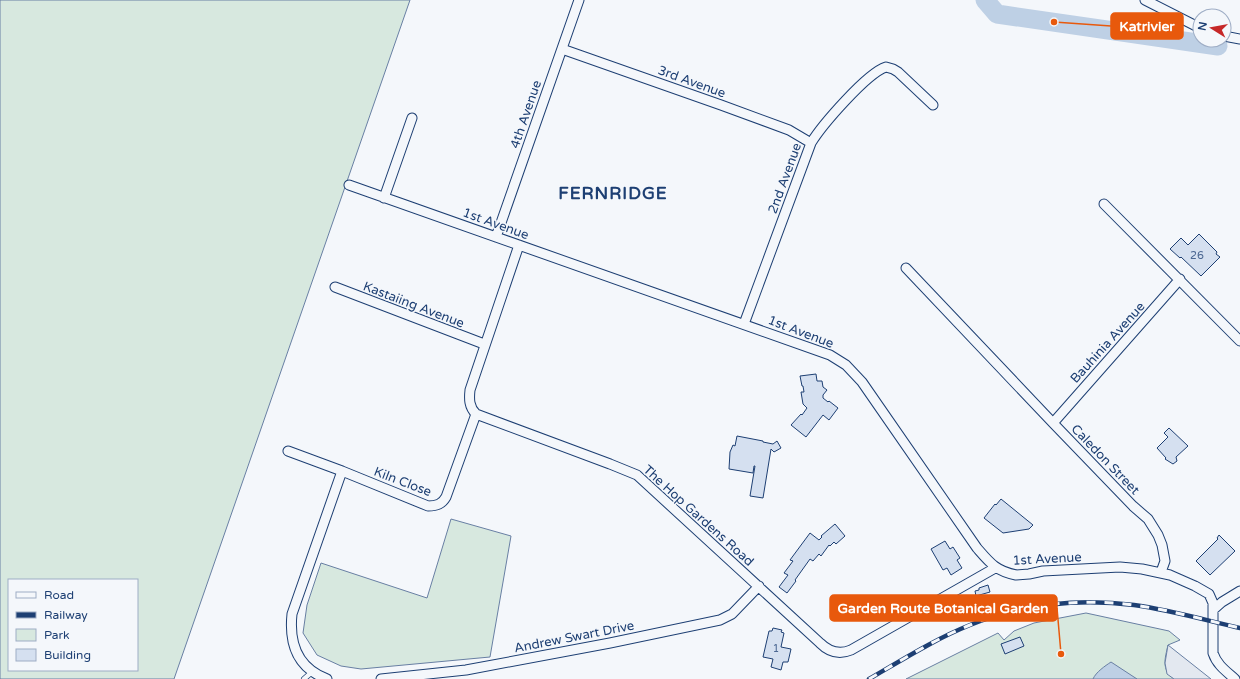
<svg xmlns="http://www.w3.org/2000/svg" width="1240" height="679" font-family="'Varela Round',sans-serif">
<style>
.green{fill:#d7e8df;stroke:#687fa3;fill-rule:evenodd}
.parking{fill:#e3e8f0;stroke:#687fa3}
.water{fill:#bed0e5;stroke:#687fa3}
.lines{fill:none;stroke-linecap:round;stroke-linejoin:round}
.river{stroke:#bed0e5;stroke-width:19}
.building{fill:#d5e0f0;stroke:#1d3f73}
.lane-casing{stroke:#1d3f73;stroke-width:6}
.street-casing{stroke:#1d3f73;stroke-width:11}
.lane{stroke:#f4f7fb;stroke-width:4.5}
.street{stroke:#f4f7fb;stroke-width:9}
.rail-casing{stroke:#1d3f73;stroke-width:4.5}
.rail{stroke:#f4f7fb;stroke-width:3;stroke-dasharray:9;stroke-linecap:butt}
.labels{text-anchor:middle;stroke-width:3;stroke-linejoin:round;paint-order:stroke}
.number-label{font-size:11px;fill:#4b6792}
.street-label{font-size:13px;fill:#1d3f73;stroke:#f4f7fb}
.district-label{font-size:17px;font-weight:bold;letter-spacing:1px;fill:#1d3f73;stroke:#f4f7fb}
.leader{fill:none;stroke:#e8590c;stroke-width:1.5}
.callout-dot{fill:#e8590c;stroke:#f4f7fb;stroke-width:1.5}
.callout{fill:#e8590c;stroke:#e8590c;stroke-width:1.5}
.callout-label{font-size:14px;text-anchor:middle;font-weight:bold;fill:#fff}
</style>
<rect width="100%" height="100%" fill="#f4f7fb"/>
<path class="green" d="M0,0H410L174,679H0ZM9,580H137V670H9Z
M451,519L511,536L490,657L361,669L341,666L317,655L303,633L307,605L321,563L427,598Z
M1086,613L1169,631L1180,640L1168,645C1165,659 1161,669 1174,679H906L998,633L1004,640L1014,631L1034,623Z"/>
<path class="parking" d="M1168,645L1211,679H1174L1167,674L1165,663Z"/>
<path class="water" d="M1111,662L1137,679H1093C1096,672 1105,666 1111,662Z"/>
<g class="lines">
<path class="river" d="M985,0L997,14L1218,46"/>
</g>
<path class="building" d="M1199,234L1217,252L1216,254L1220,257L1201,276L1181,257L1180,258L1170,249L1181,238L1188,245Z
M816,374L817,381H822L823,387L827,390L823,395V398L828,402L829,401L838,408L829,420L823,415L806,437L791,425L801,414L802,415L807,408L803,404L801,392H804L803,386H802L800,376Z
M1169,428L1188,446L1176,457L1177,461L1173,464L1165,459L1166,458L1157,448L1168,437L1164,433Z
M737,436L763,441V442L773,444L777,441L781,448L774,452L771,449L763,498L750,496L755,466H754L753,473L729,469L730,452L733,445L735,446Z
M1001,499L1033,525L1029,529L1003,533L984,518L995,504L996,505Z
M835,524L845,536L836,544L834,542L830,546L829,545L821,556L819,554L813,561L810,559L795,580L796,581L787,593L779,587L788,575L784,573L793,561L790,560L810,533L819,540L822,537L821,536Z
M1219,535L1235,551L1210,575L1196,561L1218,539L1217,538Z
M945,541L950,549L953,547L960,558L957,560L962,568L951,575L947,568L943,570L931,549Z
M988,585L990,592L976,596L975,591L979,590V588Z
M773,628L782,630L781,632L784,633L781,647L791,649L788,662H783L781,670L771,667L773,659L763,657L769,631H772Z
M1020,637L1024,646L1005,654L1001,644Z"/>
<g class="lines">
<defs>
<path id="lane" d="M304,679L312,672"/>
<path id="street" d="M1145,0L1200,28
M1224,36L1240,39
M562,49L721,105L789,130L811,143
M349,185L830,355L846,365L862,382L977,548C990,563 996,571 1016,575L1029,574L1043,571L1120,567L1142,569L1170,575L1195,586L1209,594L1213,603V653C1217,665 1226,671 1235,679
M384,198L412,118
M1104,204L1240,341
M496,237L579,0
M519,245L470,390C469,399 469,407 476,414L610,464L637,475L820,643C829,652 839,655 851,650L995,568
M906,268L1053,423L1133,506L1148,519L1158,535L1162,545L1165,561L1161,572
M335,287L484,344
M744,324L811,143C822,125 867,73 886,67L893,69L898,72L933,105
M1053,423L1180,279
M288,451L342,471L428,506C437,506 442,504 446,497L476,414
M1213,610L1222,602L1240,591
M327,679C297,668 289,643 292,614L342,471
M381,679L466,670L610,643L720,620L732,614L759,586"/>
</defs>
<use href="#lane" class="lane-casing"/>
<use href="#street" class="street-casing"/>
<use href="#lane" class="lane"/>
<use href="#street" class="street"/>
<defs>
<path id="rail" d="M869,679C902,660 935,639 970,625C1021,604 1079,598 1134,605C1170,610 1205,620 1240,628"/>
</defs>
<use href="#rail" class="rail-casing"/>
<use href="#rail" class="rail"/>
</g>
<g class="labels">
<g class="number-label">
<text x="1197" y="259">26</text>
<text x="776" y="652">1</text>
</g>
<g class="street-label">
<text transform="translate(692 81) rotate(20)" y="5">3rd Avenue</text>
<text transform="translate(525 114) rotate(-71)" y="5">4th Avenue</text>
<text transform="translate(784 178) rotate(-70)" y="5">2nd Avenue</text>
<text transform="translate(496 223) rotate(20)" y="5">1st Avenue</text>
<text transform="translate(414 304) rotate(21)" y="5">Kastaiing Avenue</text>
<text transform="translate(801 331) rotate(21)" y="5">1st Avenue</text>
<text transform="translate(1107 342) rotate(-48)" y="5">Bauhinia Avenue</text>
<text transform="translate(1106 459) rotate(46)" y="5">Caledon Street</text>
<text transform="translate(403 481) rotate(21)" y="5">Kiln Close</text>
<text transform="translate(699 515) rotate(42)" y="5">The Hop Gardens Road</text>
<text transform="translate(1047 558) rotate(-3)" y="5">1st Avenue</text>
<text transform="translate(574 636) rotate(-11)" y="5">Andrew Swart Drive</text>
</g>
<g class="district-label">
<text x="613" y="199">FERNRIDGE</text>
</g>
</g>
<path class="leader" d="M1054 22L1111 26M1061 654L1057 608"/>
<g class="callout-dot">
<circle cx="1054" cy="22" r="4"/>
<circle cx="1061" cy="654" r="4"/>
</g>
<g class="callout">
<rect x="1111" y="13" width="72" height="26" rx="4"/>
<rect x="830" y="595" width="227" height="26" rx="4"/>
</g>
<g class="callout-label">
<text x="1147" y="31">Katrivier</text>
<text x="943" y="613">Garden Route Botanical Garden</text>
</g>
<rect x="8" y="579" width="130" height="92" fill="#f4f7fb" stroke="#9eadc5"/>
<rect x="16" y="592" width="20" height="6" fill="#f4f7fb" stroke="#9eadc5"/>
<text x="44" y="599" font-size="12" fill="#1d3f73">Road</text>
<rect x="16" y="612" width="20" height="6" fill="#1d3f73" stroke="#9eadc5"/>
<text x="44" y="619" font-size="12" fill="#1d3f73">Railway</text>
<rect x="16" y="629" width="20" height="12" fill="#d7e8df" stroke="#9eadc5"/>
<text x="44" y="639" font-size="12" fill="#1d3f73">Park</text>
<rect x="16" y="649" width="20" height="12" fill="#d5e0f0" stroke="#9eadc5"/>
<text x="44" y="659" font-size="12" fill="#1d3f73">Building</text>
<g transform="translate(1212 28) rotate(281)"><circle r="19" fill="#f4f7fb" stroke="#9eadc5"/>
<path d="M0-3L7 15L0 10L-7 15Z" fill="#c62828"/>
<text y="-6" font-size="11" font-weight="bold" text-anchor="middle" fill="#1d3f73">N</text>
</g>
</svg>
